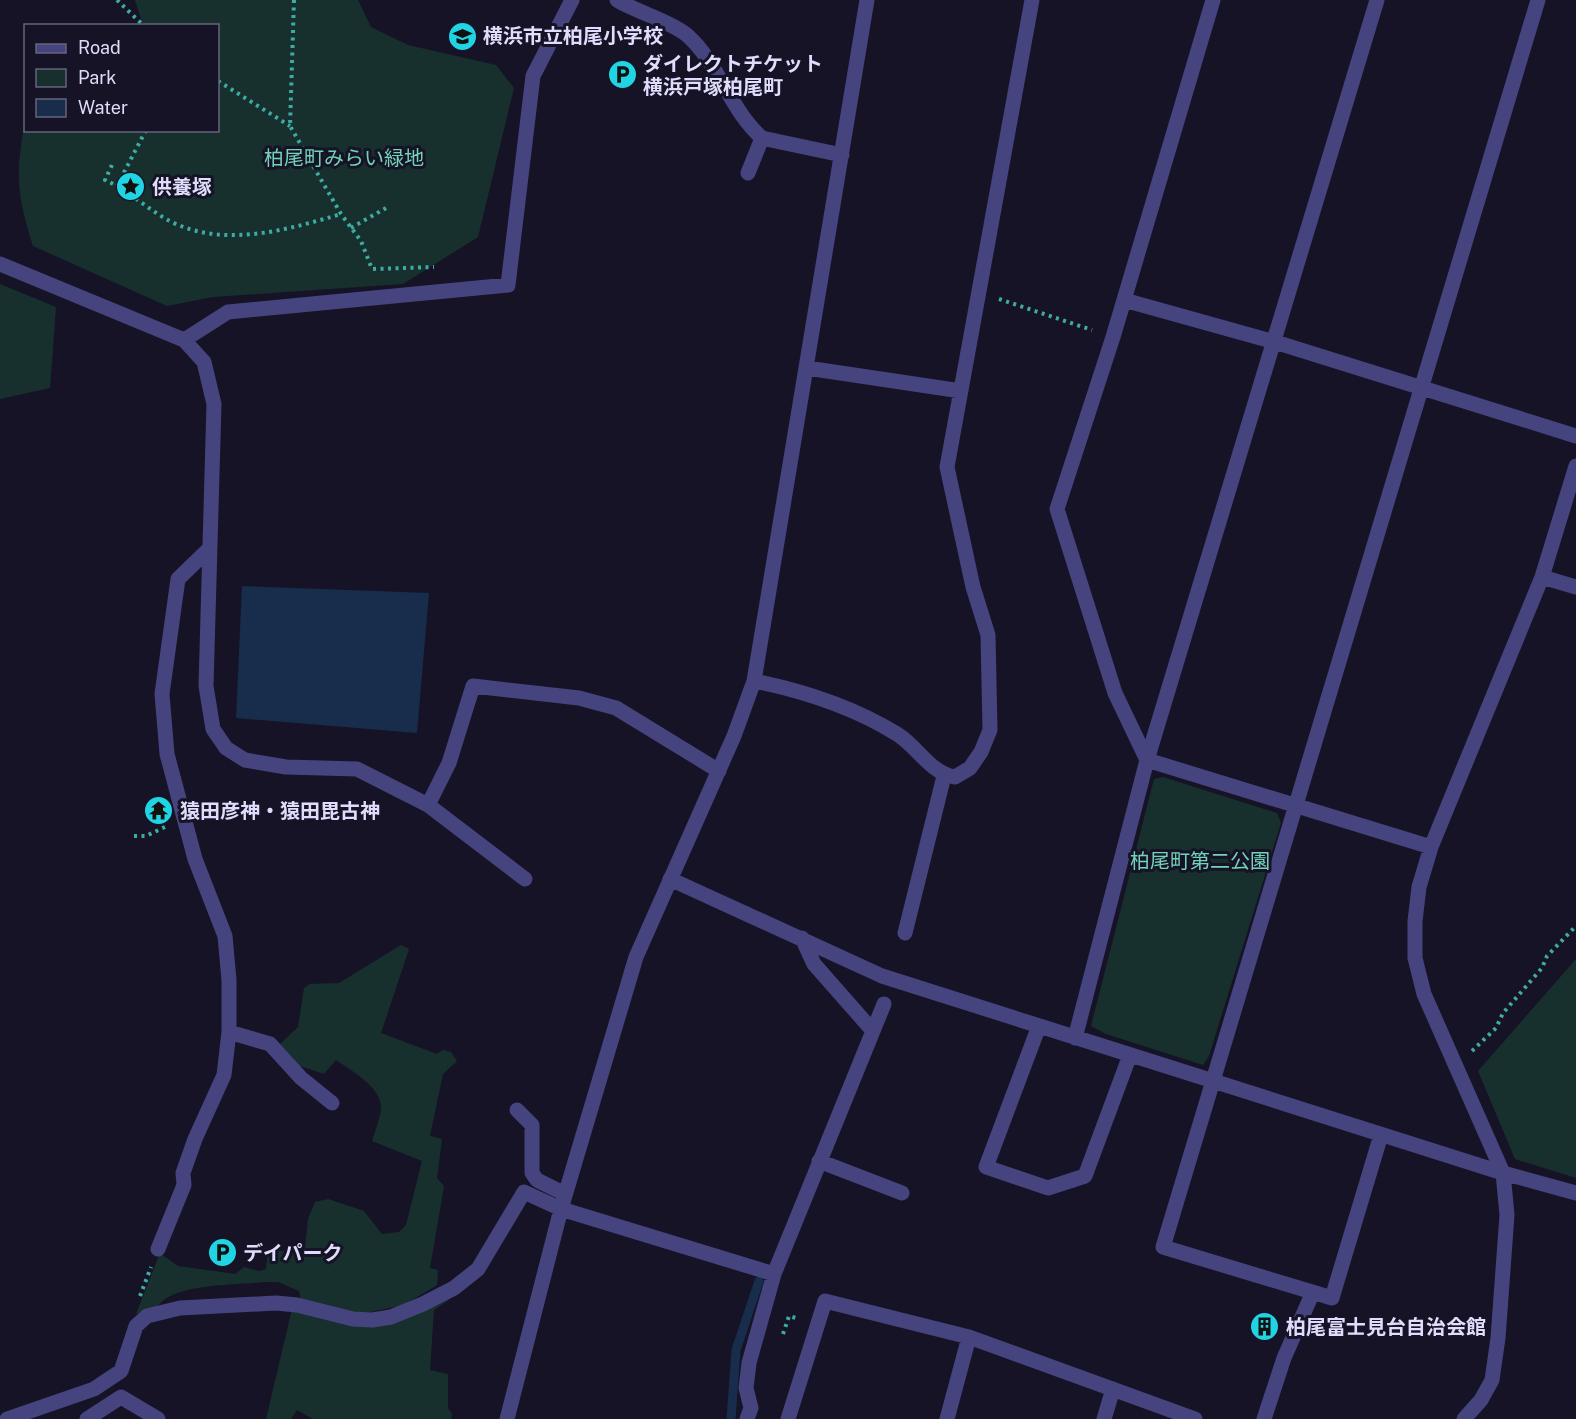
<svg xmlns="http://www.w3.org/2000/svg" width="1576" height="1419" font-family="'Public Sans','Noto Sans JP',sans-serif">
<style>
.green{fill:#17302e}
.water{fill:#172d4b}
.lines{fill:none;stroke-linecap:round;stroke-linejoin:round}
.stream{stroke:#172d4b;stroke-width:9}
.path{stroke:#3faca3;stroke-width:4;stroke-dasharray:3 4.5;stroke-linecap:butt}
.minor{stroke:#45447f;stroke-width:15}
.labels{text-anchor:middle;stroke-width:6;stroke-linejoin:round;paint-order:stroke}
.poi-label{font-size:20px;font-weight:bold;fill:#dfddfb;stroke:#161326;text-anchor:start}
.park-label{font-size:20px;fill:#71d3b8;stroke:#161326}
</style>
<rect width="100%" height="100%" fill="#161326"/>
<path class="green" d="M135,0H358L371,27L408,45L496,65L514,88L478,237L403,284L213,297L167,306L33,246C17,195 15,175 25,122L26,130H218V26L143,25Z
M0,284L56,307L50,388L0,399Z
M1163,777L1277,813L1281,823L1209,1056L1203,1065L1106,1034L1091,1026L1154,779Z
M401,945L409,949L381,1033L437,1054L443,1050L451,1052L457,1061L443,1074L430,1136L442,1139L437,1178L444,1186L430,1268L438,1270L437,1285L404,1305L360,1314L301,1301L299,1291L278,1282H264C237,1285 172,1283 157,1307L136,1314L160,1253L178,1266L235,1274L244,1267L259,1271L266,1269L267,1259L262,1248L295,1253L304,1258L308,1219L315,1202L328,1199L364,1211L382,1234L399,1232L406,1225L422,1161L372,1141C375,1131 380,1119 381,1108C382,1087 350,1070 336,1060L324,1074L300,1066L280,1044L298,1027L304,988L310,984L339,983Z
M1576,959V1178L1515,1159L1478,1071Z
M448,1297L449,1300L434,1310L430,1370L448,1374V1408L452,1414L451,1419H313L297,1410L291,1419H266L292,1309L360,1324Z"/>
<path class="water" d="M242,586L429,593L417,733L236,718Z"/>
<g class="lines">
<path class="stream" d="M731,1419L736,1350L759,1281"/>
<path class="path" d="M117,0L144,26
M294,0L290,126L341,214L361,241L372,269L434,267
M218,81L290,126
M112,165L105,180C132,192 154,216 181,226C232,246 290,229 341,214
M117,186L146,130
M351,228L386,208
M999,299L1092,330
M134,836H146L165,827
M1472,1051L1496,1028L1503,1013L1542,968L1547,956L1576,926
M140,1296L151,1267
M783,1334L789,1316L796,1318"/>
<path class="minor" d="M617,0C635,11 674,23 688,36C719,64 730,110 762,138L842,155
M1213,0L1113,337L1057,509L1115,693L1147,760L1431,847
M748,173L762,138
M0,264L184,340L204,362L214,404L206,686L213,729L226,748L245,760L286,767L357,769L428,805L449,763L473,686L579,698L616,708L719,771
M1124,300L1275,342L1576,436
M184,340L228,312L508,285L533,76L572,0
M807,368L961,391
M1542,577L1576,587
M754,681C804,691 853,707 897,734C917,746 931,774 955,777L970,768L981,752L990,730L988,635L973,587L947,467L1032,0
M428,805L525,879
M670,879L882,976L1503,1173L1576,1193
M905,933L944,776
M802,938L814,964L873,1031
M1039,1026L986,1167L1048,1188L1085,1176L1130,1055
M229,1032L270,1044L301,1078L332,1103
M1075,1038L1147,760L1377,0
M517,1110L532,1125V1173L537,1180L565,1194
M1381,1135L1332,1298L1163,1247L1538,0
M819,1161L902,1193
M158,1249L184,1185L183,1173L195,1139L224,1075L229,1032V980L225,936L195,859L167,754L162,694L178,579L210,548
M7,1419L94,1389L121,1371L136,1326L147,1316L180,1308L276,1303L297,1305L353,1319L372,1320L391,1317L423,1304L454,1288L478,1269L524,1192L561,1209L774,1274
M87,1419L121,1397L158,1419
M507,1419L561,1209L636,957L734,736L754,681L867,0
M747,1419L751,1408L746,1388L749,1363L774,1274L884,1004
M788,1419L825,1301L969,1337L1195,1419
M947,1419L969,1337
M1104,1419L1113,1389
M1264,1419L1284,1358L1313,1292
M1464,1419L1481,1400L1492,1380L1498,1338L1507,1215L1503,1173L1424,994L1415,958V921L1419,887L1431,847L1542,577L1576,466"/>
</g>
<defs>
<symbol id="school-disc" viewBox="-11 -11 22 22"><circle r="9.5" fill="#20d4e3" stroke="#161326"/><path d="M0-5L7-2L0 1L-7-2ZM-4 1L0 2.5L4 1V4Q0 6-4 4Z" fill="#111"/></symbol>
<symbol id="parking-disc" viewBox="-11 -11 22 22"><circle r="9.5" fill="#20d4e3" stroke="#161326"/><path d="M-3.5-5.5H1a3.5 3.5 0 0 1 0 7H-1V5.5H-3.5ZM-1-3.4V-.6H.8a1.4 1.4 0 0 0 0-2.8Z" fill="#111"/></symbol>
<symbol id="sight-disc" viewBox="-11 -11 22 22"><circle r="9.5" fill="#20d4e3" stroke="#161326"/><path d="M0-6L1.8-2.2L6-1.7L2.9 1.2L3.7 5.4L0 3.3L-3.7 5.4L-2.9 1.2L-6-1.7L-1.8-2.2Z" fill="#111"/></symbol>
<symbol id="temple-disc" viewBox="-11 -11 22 22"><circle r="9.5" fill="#20d4e3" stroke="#161326"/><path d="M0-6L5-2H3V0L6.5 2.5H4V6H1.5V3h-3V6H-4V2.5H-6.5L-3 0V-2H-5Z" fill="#111"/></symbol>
<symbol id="building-disc" viewBox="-11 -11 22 22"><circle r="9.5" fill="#20d4e3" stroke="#161326"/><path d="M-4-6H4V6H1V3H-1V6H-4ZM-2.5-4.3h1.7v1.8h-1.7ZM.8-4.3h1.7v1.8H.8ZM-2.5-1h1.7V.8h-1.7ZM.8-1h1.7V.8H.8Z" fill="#111"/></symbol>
</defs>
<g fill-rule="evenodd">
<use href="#school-disc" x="446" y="20" width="33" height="33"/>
<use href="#parking-disc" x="606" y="58" width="33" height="33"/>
<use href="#sight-disc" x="114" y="170" width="33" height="33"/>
<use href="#temple-disc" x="142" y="794" width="33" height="33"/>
<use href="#parking-disc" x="206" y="1236" width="33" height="33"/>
<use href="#building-disc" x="1248" y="1310" width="33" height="33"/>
</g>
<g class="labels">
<g class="poi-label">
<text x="483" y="43">横浜市立柏尾小学校</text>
<text x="643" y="71">ダイレクトチケット<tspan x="643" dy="23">横浜戸塚柏尾町</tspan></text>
<text x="152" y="194">供養塚</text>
<text x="180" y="818">猿田彦神・猿田毘古神</text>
<text x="243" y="1260">デイパーク</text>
<text x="1286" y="1334">柏尾富士見台自治会館</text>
</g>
<g class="park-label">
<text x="344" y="165">柏尾町みらい緑地</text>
<text x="1200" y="868">柏尾町第二公園</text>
</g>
</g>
<rect x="24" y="24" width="195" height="108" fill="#161326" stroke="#66647b" stroke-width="1.5"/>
<rect x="36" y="44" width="30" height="9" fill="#45447f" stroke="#66647b" stroke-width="1.5"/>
<text x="78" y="54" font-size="18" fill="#dfddfb">Road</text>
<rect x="36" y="69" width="30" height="18" fill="#17302e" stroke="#66647b" stroke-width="1.5"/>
<text x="78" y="84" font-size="18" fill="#dfddfb">Park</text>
<rect x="36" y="99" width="30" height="18" fill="#172d4b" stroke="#66647b" stroke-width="1.5"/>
<text x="78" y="114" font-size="18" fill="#dfddfb">Water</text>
</svg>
